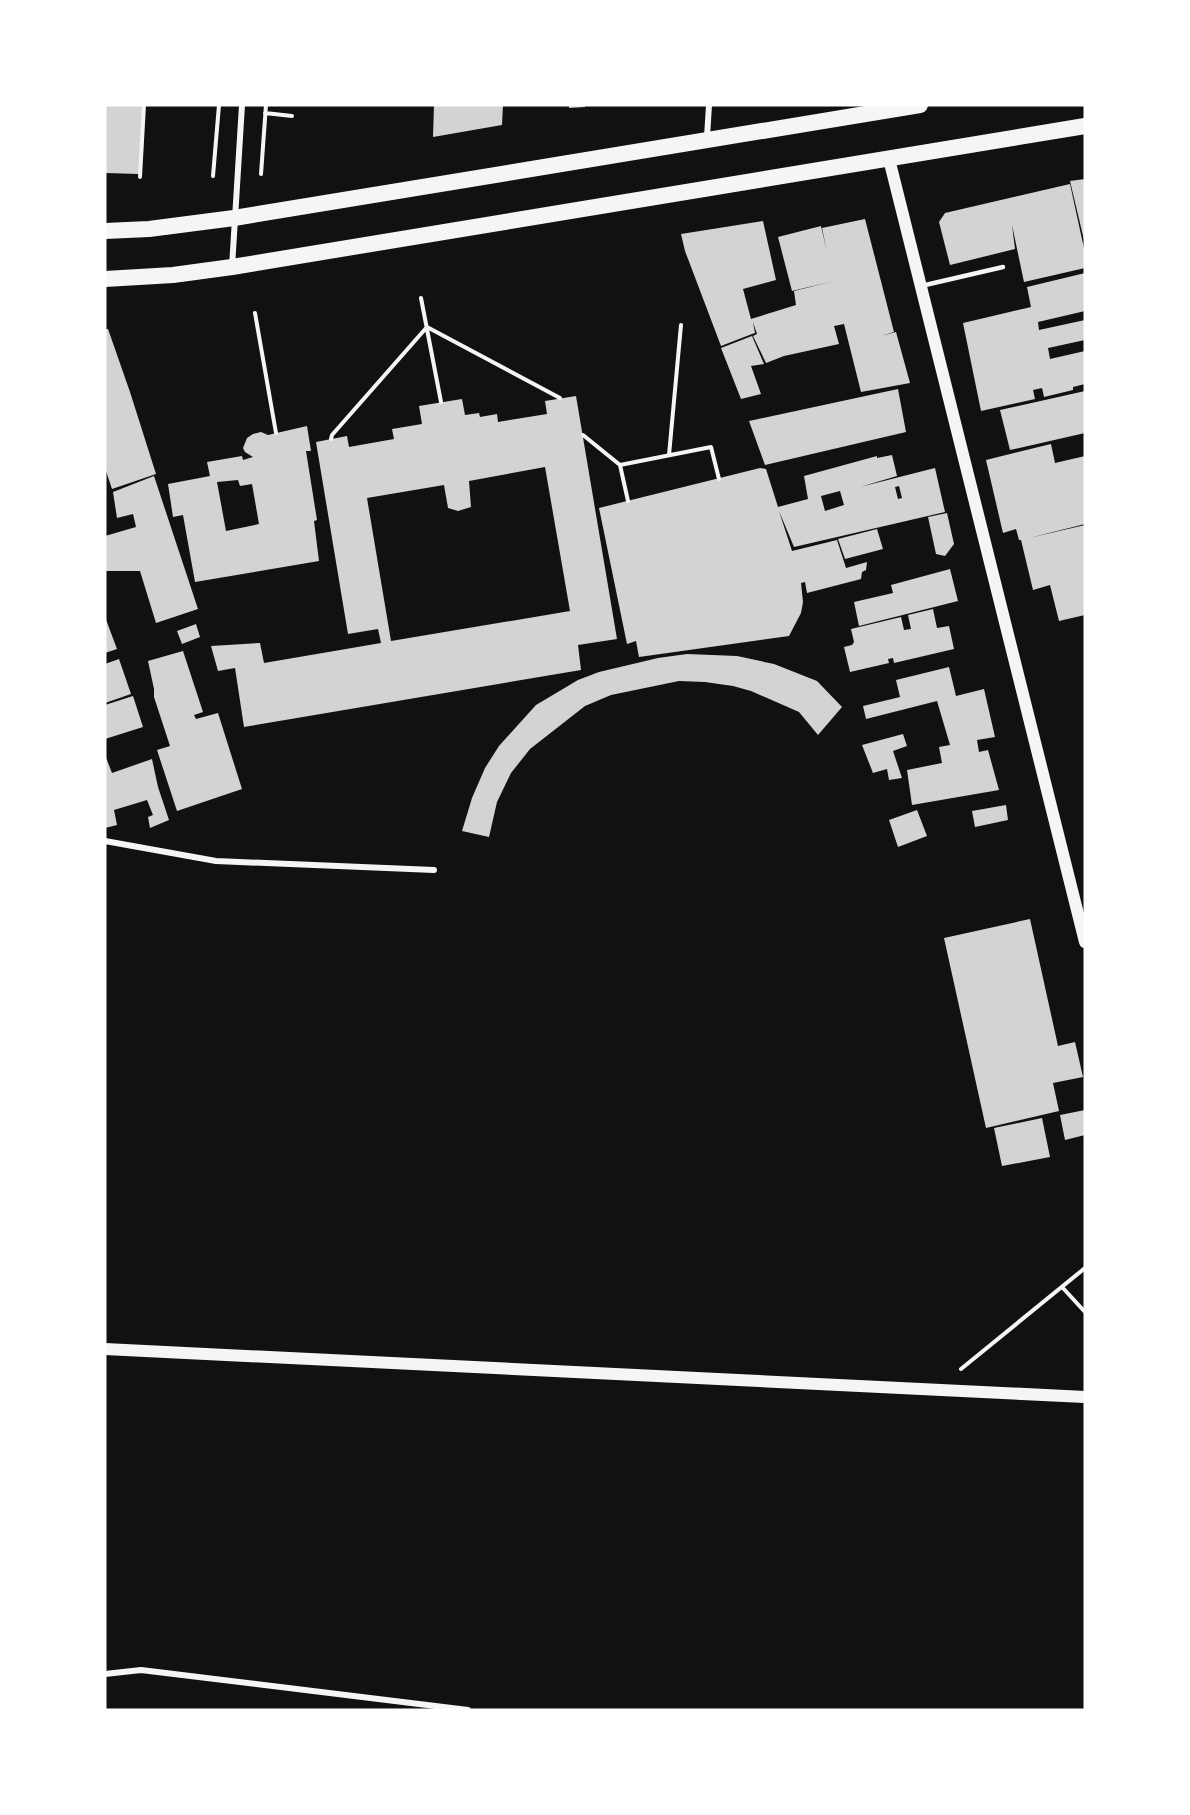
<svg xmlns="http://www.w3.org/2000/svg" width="1190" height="1815" font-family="'Titillium Web',sans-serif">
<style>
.building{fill:#d3d3d3;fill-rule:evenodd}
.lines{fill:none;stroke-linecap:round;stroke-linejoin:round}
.path{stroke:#f5f5f5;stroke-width:4}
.service{stroke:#f5f5f5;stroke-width:4.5}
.minor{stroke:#f5f5f5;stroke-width:6}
.secondary{stroke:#f5f5f5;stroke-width:12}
.trunk{stroke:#f5f5f5;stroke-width:16}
</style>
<rect width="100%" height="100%" fill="#111"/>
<path class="building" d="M105,105H143L139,174L105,173Z
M434,105H503L502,125L433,137Z
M569,105H585V107L569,108Z
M1085,179V240H1084L1070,181Z
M1070,184L1085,253V268L1024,282L1012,225L1015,249L950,265L939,222L945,213Z
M865,219L894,332L881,336L896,332L910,383L861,392L844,324L834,326L839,344L784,356L766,363L753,336L757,334L753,322L755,333L752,334L751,330L752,334L721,346L685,251L681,234L763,221L776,280L743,289L751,319L796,305L794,291L834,281L792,291L778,237L821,226L827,252L822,228Z
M1085,273V311L1038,322L1039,330L1085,320V340L1048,348L1050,359L1085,351V384L1073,387V390L1044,397L1042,388L1033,390L1035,399L981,411L963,323L1031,307L1027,287Z
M105,329H108L130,392L156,474L112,489L105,468Z
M752,336L764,364L751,366L761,394L741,399L721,348Z
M898,389L906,432L765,465L749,421Z
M1085,391V433L1010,450L1000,410Z
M576,396L617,639L578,645L581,670L244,727L235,668L218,671L211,646L260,643L264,663L381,643L378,629L348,634L316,442L347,436L349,447L394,439L392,429L422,424L419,406L462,399L465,415L479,413L480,417L497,414L498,422L547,414L545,401ZM545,467L570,611L391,641L367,498L444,485L448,508L458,511L471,507L469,481Z
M307,426L311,451H306L317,520L314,521L319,561L195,582L183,515L173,517L168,484L210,476L207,462L242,456L243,460L253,457L245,452L243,448L247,438L253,434L261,432L268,435ZM238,480L240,486L252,484L259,524L226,531L217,482Z
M1051,444L1055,463L1085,456V524L1029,538L1085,525V615L1059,621L1050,585L1033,590L1021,540H1019L1016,529L1003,533L986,460Z
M892,455L897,476L860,487L935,468L945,512L794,547L779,511L792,551L837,540L846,568L867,562L866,570L862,572L861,579L807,593L805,582L801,583L803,602L801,613L789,636L639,657L636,641L627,644L599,508L760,468L766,469L778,507L808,499L804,476L877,456V458ZM899,486L902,498L898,499L895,487ZM840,491L844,505L825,511L821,496Z
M154,476L198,609L156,623L140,571H105V536L136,527L133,514L117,518L113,492Z
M947,513L954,544L945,556L936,554L928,517Z
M877,529L883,549L845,559L838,539Z
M950,569L958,601L859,626L854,602L893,593L891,585Z
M933,609L937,628L949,626L954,649L894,663L893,658L888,659L889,663L850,672L844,647L852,645L854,642L851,629L901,617L904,630L911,629L908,615Z
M105,617L117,649L105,653Z
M196,624L200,637L182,644L177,631Z
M183,651L203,712L194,715L196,719L218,713L242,789L177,811L157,750L170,746L154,697V689L148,661Z
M687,654L737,656L774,664L817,681L842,707L818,735L799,712L751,691L733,686L705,682L679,681L611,695L585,706L530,749L511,773L497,802L489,837L462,831L472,798L485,768L499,746L536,705L578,680L599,672L658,658Z
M119,659L131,694L105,703V664Z
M949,667L956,696L984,689L995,737L977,740L979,752L988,750L999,790L912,805L907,770L942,763L939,747L950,745L937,701L866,719L863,706L900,697L896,680Z
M133,696L143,727L105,739V705Z
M903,734L907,746L893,751L902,778L889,780L887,769L873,773L862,745Z
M105,755L112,773L152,759L158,787L169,820L150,828L148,817L153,815L147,800L114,810L117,825L105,828Z
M1006,805L1008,820L975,827L972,811Z
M917,810L927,836L898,847L889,820Z
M1030,919L1058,1046L1075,1042L1083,1077L1053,1083L1059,1111L986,1128L944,938Z
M1085,1110V1135L1065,1140L1060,1115Z
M1042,1118L1050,1157L1002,1166L994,1128Z"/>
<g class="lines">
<path class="path" d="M265,113L292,116
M261,174L266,105
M213,176L219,105
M140,177L144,105
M421,298L441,402
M255,313L276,433
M583,435L620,465L628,501
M331,439L332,435L427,327L560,398
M669,455L681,325
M620,465L711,447L719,479
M1062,1287L1085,1312
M961,1369L1085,1268"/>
<path class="service" d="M921,286L1003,267"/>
<path class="minor" d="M707,137L709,105
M232,267L242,105
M105,841L216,861L434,870
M105,1674L141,1670L468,1710"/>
<path class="secondary" d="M889,159L1085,942
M105,1349L1085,1397"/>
<path class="trunk" d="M105,231L149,229L234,218L920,105
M105,279L173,275L232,267L1085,126"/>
</g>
<rect width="1190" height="1815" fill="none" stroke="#ffffff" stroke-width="213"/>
</svg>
